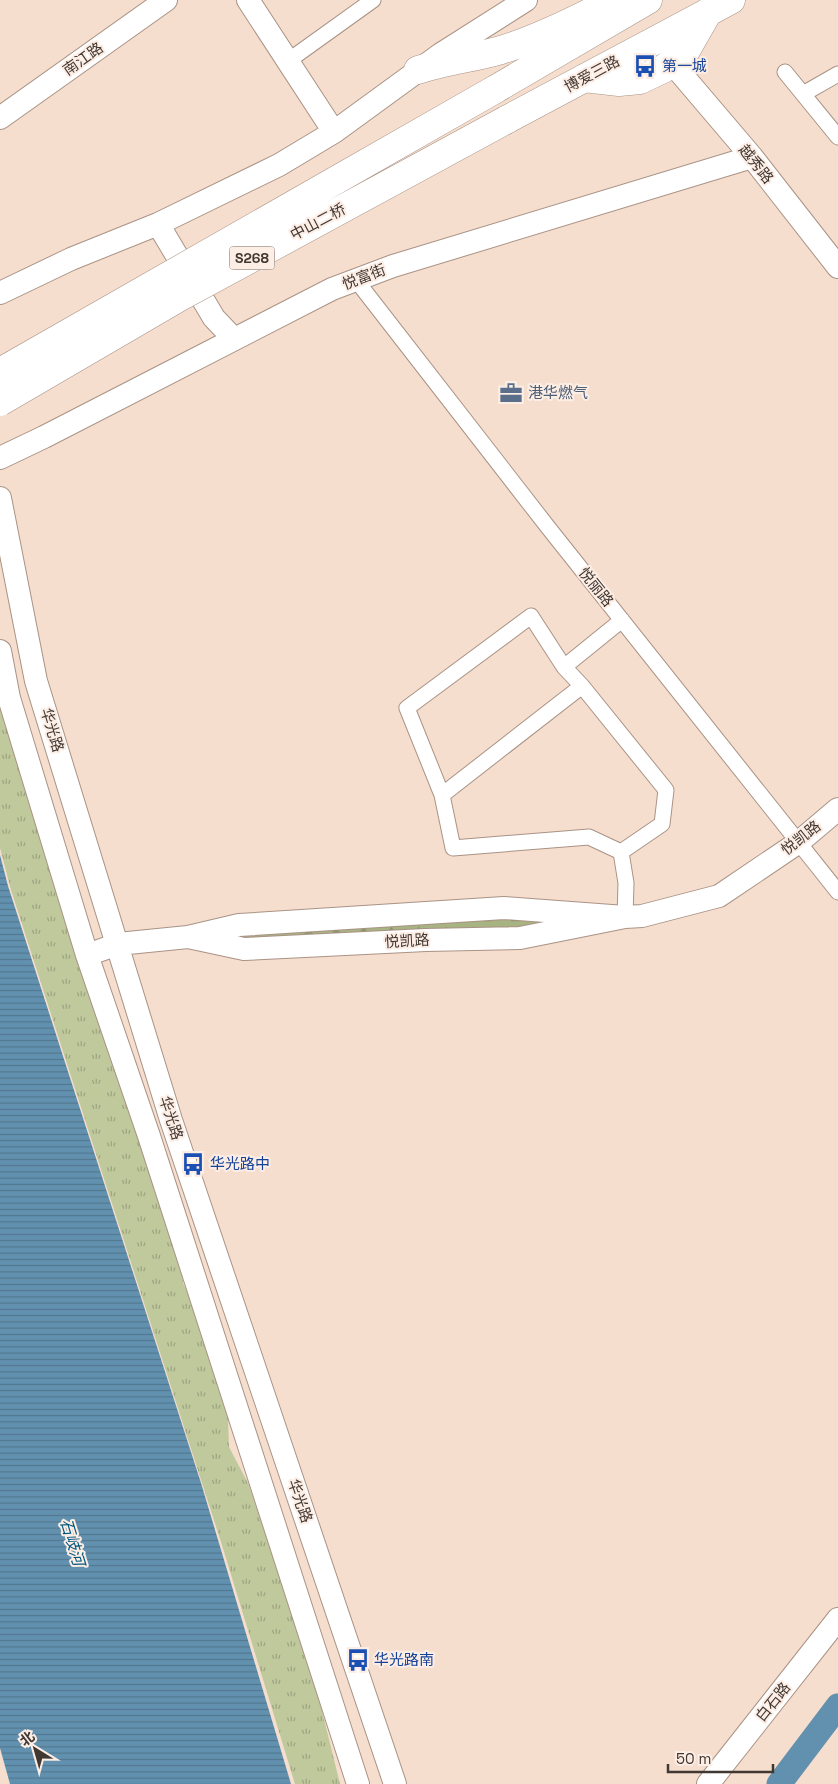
<svg xmlns="http://www.w3.org/2000/svg" width="838" height="1784" font-family="'Space Grotesk','Noto Sans SC',sans-serif">
<style>
.forest{fill:url(#forest-firs)}
.park{fill:url(#park-tufts)}
.water{fill:url(#water-rules)}
.lines{fill:none;stroke-linecap:round;stroke-linejoin:round}
.river{stroke:#6291af;stroke-width:25}
.street-casing{stroke:#a99385;stroke-width:17}
.secondary-casing{stroke:#a99385;stroke-width:24}
.highway-casing{stroke:#a99385;stroke-width:29}
.street{stroke:#fff;stroke-width:15}
.secondary{stroke:#fff;stroke-width:22}
.highway{stroke:#fff;stroke-width:28}
.highway-bridge-casing{stroke:#a99385;stroke-width:29;stroke-linecap:butt}
.highway-bridge{stroke:#fff;stroke-width:28}
.labels{text-anchor:middle;stroke-width:4;stroke-linejoin:round;paint-order:stroke}
.shield{fill:#fcede5;stroke:#796e68;stroke-width:1}
.shield-label{font-size:14px;font-weight:bold;fill:#413832}
.street-label{font-size:15px;fill:#413832;stroke:#fcede5}
.transit-label{font-size:15px;fill:#164399;stroke:#fcede5;text-anchor:start}
.service-label{font-size:15px;fill:#4e5e75;stroke:#fcede5;text-anchor:start}
.water-label{font-size:16px;font-style:italic;fill:#005881;stroke:#fcede5}
</style>
<defs>
<pattern id="forest-firs" width="22" height="20" patternUnits="userSpaceOnUse" patternTransform="scale(1.25)"><rect width="22" height="20" fill="#a8b382"/><path d="M5 1l3.5 6h-7zM16 11l3.5 6h-7z" fill="#8a936b"/></pattern>
<pattern id="park-tufts" width="24" height="20" patternUnits="userSpaceOnUse" patternTransform="scale(1.25)"><rect width="24" height="20" fill="#bfc99c"/><path d="M3 7l-1-3M5 7V3M7 7l1-3M15 17l-1-3M17 17v-4M19 17l1-3" fill="none" stroke="#9da480"/></pattern>
<pattern id="water-rules" width="6" height="5" patternUnits="userSpaceOnUse" patternTransform="scale(1.25)"><rect width="6" height="5" fill="#6291af"/><path d="M0 2.5h6" fill="none" stroke="#52778f"/></pattern>
</defs>
<rect width="100%" height="100%" fill="#f6decf"/>
<path class="forest" d="M512,915L563,921L513,933L239,944V928Z"/>
<path class="park" d="M0,672L175,1224L183,1283L201,1322L228,1418L229,1447L249,1485L290,1608L321,1707L340,1784H295L221,1542L11,890L0,848Z"/>
<path class="water" d="M0,855L8,886L201,1483L291,1784H10L0,1748Z"/>
<g class="lines">
<path class="river" d="M779,1784L838,1706"/>
<defs>
<path id="street" d="M288,61L373,0
M785,72L838,137
M803,94L838,74
M356,280L547,526L838,892
M531,616L564,667L582,686L666,790L662,824L621,852L589,837L453,848L442,795L407,708Z
M564,667L622,620
M442,795L582,686
M621,852L626,883L625,917"/>
<path id="secondary" d="M248,0L334,132
M672,63L752,157L838,267
M0,118L166,0
M158,224L214,318L234,339
M0,293L71,259L158,224L279,165L334,132L441,54L526,0
M0,458L44,437L332,289L393,266L752,157
M0,498L36,681L171,1120L395,1784
M0,651L9,698L87,955L149,1136L358,1784
M625,917L520,938L426,940L244,949L188,937L239,925L504,908L625,917L642,916L719,896L799,842L838,809
M87,955L118,944L188,937
M708,1784L838,1619"/>
<path id="highway" d="M418,70C445,61 474,58 501,50C540,38 578,19 614,0
M584,78L619,82L640,80L663,69L684,54L708,12
M494,90L648,0
M506,120L731,0"/>
</defs>
<use href="#street" class="street-casing"/>
<use href="#secondary" class="secondary-casing"/>
<use href="#highway" class="highway-casing"/>
<use href="#street" class="street"/>
<use href="#secondary" class="secondary"/>
<use href="#highway" class="highway"/>
<defs>
<path id="highway-bridge" d="M0,372L494,90
M0,402L180,297L506,120"/>
</defs>
<use href="#highway-bridge" class="highway-bridge-casing"/>
<use href="#highway-bridge" class="highway-bridge"/>
</g>
<defs>
<symbol id="bus-bare" viewBox="-9 -9 18 18"><path d="M-5-6H5V4H4V6H2V4H-2V6H-4V4H-5ZM-3.5-4V0h7V-4ZM-3.5 1.2v1.5H-2V1.2ZM2 1.2v1.5H3.5V1.2Z" fill="#1a4fb4" stroke="#fcede5" stroke-width="2.5" paint-order="stroke"/></symbol>
<symbol id="office-bare" viewBox="-9 -9 18 18"><path d="M-6-3h4V-5.5h4V-3h4V5H-6ZM-1-4.5V-3h2v-1.5ZM-6 0V1H6V0Z" fill="#5c6f8a" stroke="#fcede5" stroke-width="2.5" paint-order="stroke"/></symbol>
</defs>
<g fill-rule="evenodd">
<use href="#bus-bare" x="629" y="50" width="32" height="32"/>
<use href="#office-bare" x="495" y="377" width="32" height="32"/>
<use href="#bus-bare" x="177" y="1148" width="32" height="32"/>
<use href="#bus-bare" x="342" y="1644" width="32" height="32"/>
</g>
<g class="labels">
<rect class="shield" x="229.5" y="246.5" width="45" height="23" rx="4"/>
<g class="shield-label">
<text x="252" y="263">S268</text>
</g>
<g class="street-label">
<text transform="translate(83 59) rotate(-35)" y="5">南江路</text>
<text transform="translate(592 74) rotate(-28)" y="5">博爱三路</text>
<text transform="translate(756 164) rotate(51)" y="5">越秀路</text>
<text transform="translate(318 222) rotate(-28)" y="5">中山二桥</text>
<text transform="translate(364 277) rotate(-21)" y="5">悦富街</text>
<text transform="translate(596 587) rotate(51)" y="5">悦丽路</text>
<text transform="translate(52 730) rotate(73)" y="5">华光路</text>
<text transform="translate(801 838) rotate(-38)" y="5">悦凯路</text>
<text transform="translate(407 941) rotate(-3)" y="5">悦凯路</text>
<text transform="translate(171 1118) rotate(72)" y="5">华光路</text>
<text transform="translate(300 1501) rotate(71)" y="5">华光路</text>
<text transform="translate(773 1702) rotate(-51)" y="5">白石路</text>
</g>
<g class="transit-label">
<text x="662" y="71">第一城</text>
<text x="210" y="1169">华光路中</text>
<text x="374" y="1665">华光路南</text>
</g>
<g class="service-label">
<text x="528" y="398">港华燃气</text>
</g>
<g class="water-label">
<text transform="translate(73 1542) rotate(73)" y="6">石岐河</text>
</g>
</g>
<g transform="translate(35 1749) rotate(323)" stroke="#fcede5" stroke-width="4" paint-order="stroke">
<path d="M0-4L9 19L0 12L-9 19Z" fill="#413832"/>
<text y="-8" font-size="14" font-weight="bold" text-anchor="middle" fill="#413832">北</text>
</g>
<path d="M668 1764v8h105v-8" fill="none" stroke="#413832" stroke-width="2.5"/>
<text x="676" y="1764" font-size="15" fill="#413832" stroke="#fcede5" stroke-width="4" paint-order="stroke">50 m</text>
</svg>
